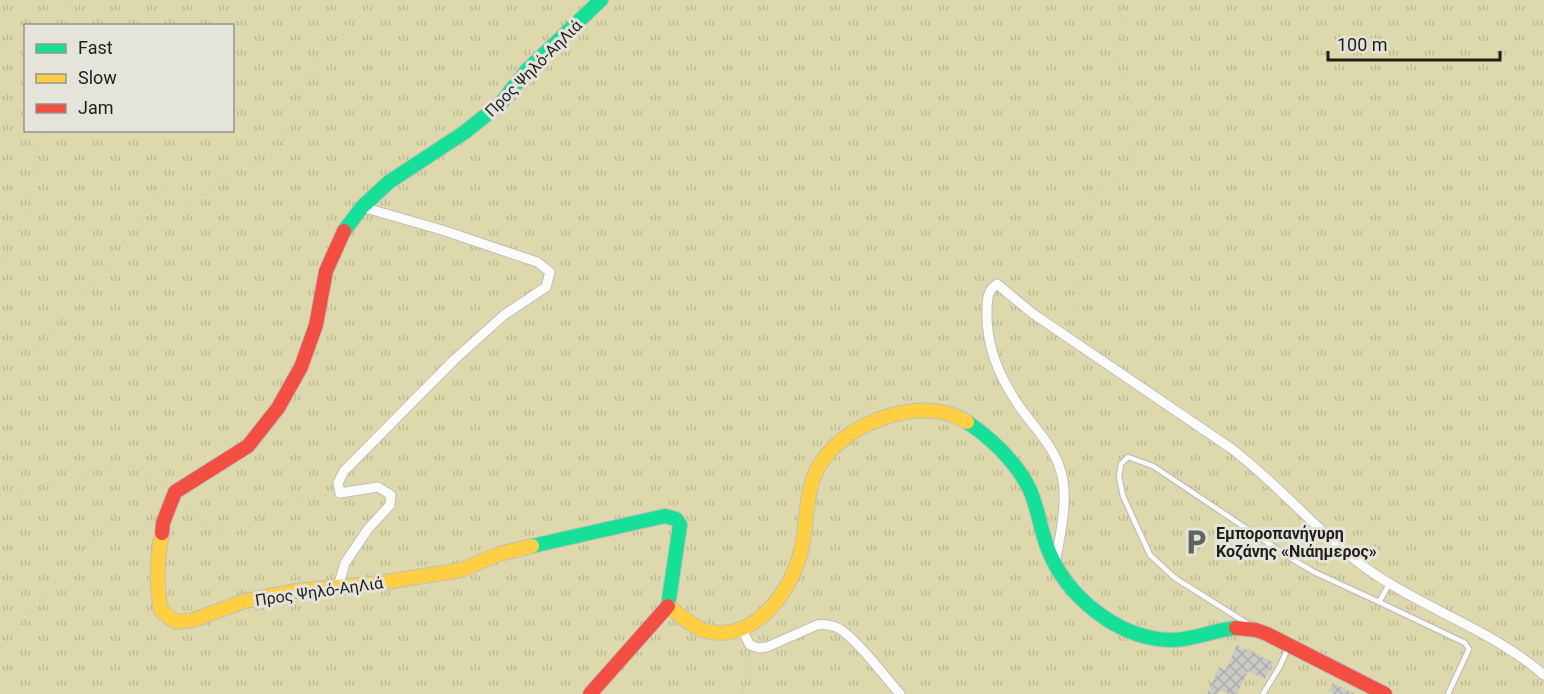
<svg xmlns="http://www.w3.org/2000/svg" width="1544" height="694" font-family="Roboto,sans-serif">
<style>
.park{fill:url(#park-tufts);fill-rule:evenodd}
.building{fill:url(#building-cross-hatch)}
.lines{fill:none;stroke-linecap:round;stroke-linejoin:round}
.lane-casing{stroke:#bfbfbb;stroke-width:7}
.street-casing{stroke:#bfbfbb;stroke-width:11}
.fast-casing{stroke:#bfbfbb;stroke-width:16}
.slow-casing{stroke:#bfbfbb;stroke-width:16}
.jam-casing{stroke:#bfbfbb;stroke-width:16}
.path{stroke:#cccccb;stroke-width:2;stroke-dasharray:1.5 4.5;stroke-linecap:butt}
.lane{stroke:#fbfbfa;stroke-width:4.5}
.street{stroke:#fbfbfa;stroke-width:9}
.fast{stroke:#16e098;stroke-width:14}
.slow{stroke:#ffcf43;stroke-width:14}
.jam{stroke:#f24e42;stroke-width:14}
.labels{text-anchor:middle;stroke-width:6;stroke-linejoin:round;paint-order:stroke}
.street-label{font-size:16px;fill:#1f1e1b;stroke:#e4e4db}
.poi-label{font-size:16px;font-weight:bold;fill:#1f1e1b;stroke:#e4e4db;text-anchor:start}
</style>
<defs>
<pattern id="park-tufts" width="24" height="20" patternUnits="userSpaceOnUse" patternTransform="scale(1.5)"><rect width="24" height="20" fill="#ded9ad"/><path d="M3 7l-1-3M5 7V3M7 7l1-3M15 17l-1-3M17 17v-4M19 17l1-3" fill="none" stroke="#beba94"/></pattern>
<pattern id="building-cross-hatch" width="8" height="8" patternUnits="userSpaceOnUse" patternTransform="scale(1.5)"><rect width="8" height="8" fill="#c9c9c5"/><path d="M0 0l8 8M0 8l8-8" fill="none" stroke="#acaca9"/></pattern>
</defs>
<rect width="100%" height="100%" fill="#e2e2dd"/>
<path class="park" d="M0,0H1544V694H0ZM26,26H232V130H26Z"/>
<path class="building" d="M1237,645L1273,662L1265,679L1248,671L1237,694H1229L1220,690L1218,694H1207L1219,667L1226,670Z
M1333,683L1355,694H1334L1329,691Z"/>
<g class="lines">
<defs>
<path id="lane" d="M1379,602L1465,643L1469,649L1448,694
M1248,624L1175,578L1150,555L1123,496L1119,477L1121,464L1128,457L1153,466L1292,559L1314,572L1379,602L1390,583
M1263,694L1280,666L1288,648"/>
<path id="street" d="M1055,563C1060,537 1069,498 1061,472C1054,445 1032,426 1017,403C999,376 986,345 987,312C987,301 987,290 997,284L1032,313L1232,449C1283,488 1323,539 1376,575C1430,611 1495,632 1544,675
M338,587L345,563L368,529L390,505L391,495L378,487L340,493L338,483L344,471L454,360L504,315L546,287L550,272L537,262L442,230L362,207
M742,630L750,645L759,648L767,647L817,625C823,624 830,625 836,627C854,635 886,678 900,694"/>
<path id="fast" d="M344,231L362,207L389,182L465,132L501,103L527,70L601,0
M967,422C992,439 1015,461 1029,488C1038,507 1040,529 1048,549C1066,596 1117,638 1169,640C1191,641 1213,630 1236,628
M532,546L665,516L676,519L680,525L668,606"/>
<path id="slow" d="M162,533C157,559 156,585 161,611L176,622L193,620L245,601L295,591L379,583L461,570L499,554L532,546
M668,606C680,615 692,627 706,631C754,643 791,592 801,551C808,523 804,492 819,466C834,440 864,423 892,415C919,408 943,408 967,422"/>
<path id="jam" d="M162,533L163,523L175,492L248,446L278,408L301,367L316,325L326,271L344,231
M1236,628L1256,630L1267,634L1385,694
M590,694L668,606"/>
</defs>
<use href="#lane" class="lane-casing"/>
<use href="#street" class="street-casing"/>
<use href="#fast" class="fast-casing"/>
<use href="#slow" class="slow-casing"/>
<use href="#jam" class="jam-casing"/>
<path class="path" d="M68,26L72,0
M0,270L32,198L36,157L43,130
M1068,327L1078,310L1080,297L1076,277L1082,246L1087,235L1091,200L1106,181L1122,180C1125,175 1130,169 1131,163C1140,136 1131,82 1115,58L1121,31L1120,0
M0,361L11,359L29,348L44,343L65,316L74,309L81,295L91,286L99,284L115,253L144,211L153,205L161,192L174,179L179,181L187,210L191,213L206,193L222,181L228,178L238,177L248,169L272,157L281,150L286,142L282,134L286,113L296,110L327,40L342,36L357,18L379,0
M0,495L121,466L141,468L166,486
M185,504L198,520L220,533L237,534L281,503L331,494
M0,648L135,490L151,477
M742,694L750,656"/>
<use href="#lane" class="lane"/>
<use href="#street" class="street"/>
<use href="#fast" class="fast"/>
<use href="#slow" class="slow"/>
<use href="#jam" class="jam"/>
</g>
<defs>
<symbol id="parking-bare" viewBox="-9 -9 18 18"><path d="M-3.5-5.5H1a3.5 3.5 0 0 1 0 7H-1V5.5H-3.5ZM-1-3.4V-.6H.8a1.4 1.4 0 0 0 0-2.8Z" fill="#63635f" stroke="#e4e4db" stroke-width="2.5" paint-order="stroke"/></symbol>
</defs>
<g fill-rule="evenodd">
<use href="#parking-bare" x="1177" y="523" width="38" height="38"/>
</g>
<g class="labels">
<g class="street-label">
<text transform="translate(533 68) rotate(-45)" y="6">Προς Ψηλό-ΑηΛιά</text>
<text transform="translate(319 591) rotate(-8)" y="6">Προς Ψηλό-ΑηΛιά</text>
</g>
<g class="poi-label">
<text x="1216" y="539">Εμποροπανήγυρη<tspan x="1216" dy="18">Κοζάνης «Νιάημερος»</tspan></text>
</g>
</g>
<rect x="24" y="24" width="210" height="108" fill="#e4e4db" stroke="#95958e" stroke-width="1.5"/>
<rect x="36" y="44" width="30" height="9" fill="#16e098" stroke="#95958e" stroke-width="1.5"/>
<text x="78" y="54" font-size="18" fill="#1f1e1b">Fast</text>
<rect x="36" y="74" width="30" height="9" fill="#ffcf43" stroke="#95958e" stroke-width="1.5"/>
<text x="78" y="84" font-size="18" fill="#1f1e1b">Slow</text>
<rect x="36" y="104" width="30" height="9" fill="#f24e42" stroke="#95958e" stroke-width="1.5"/>
<text x="78" y="114" font-size="18" fill="#1f1e1b">Jam</text>
<path d="M1328 51v9h172v-9" fill="none" stroke="#1f1e1b" stroke-width="3"/>
<text x="1337" y="51" font-size="18" fill="#1f1e1b" stroke="#e4e4db" stroke-width="4.5" paint-order="stroke">100 m</text>
</svg>
